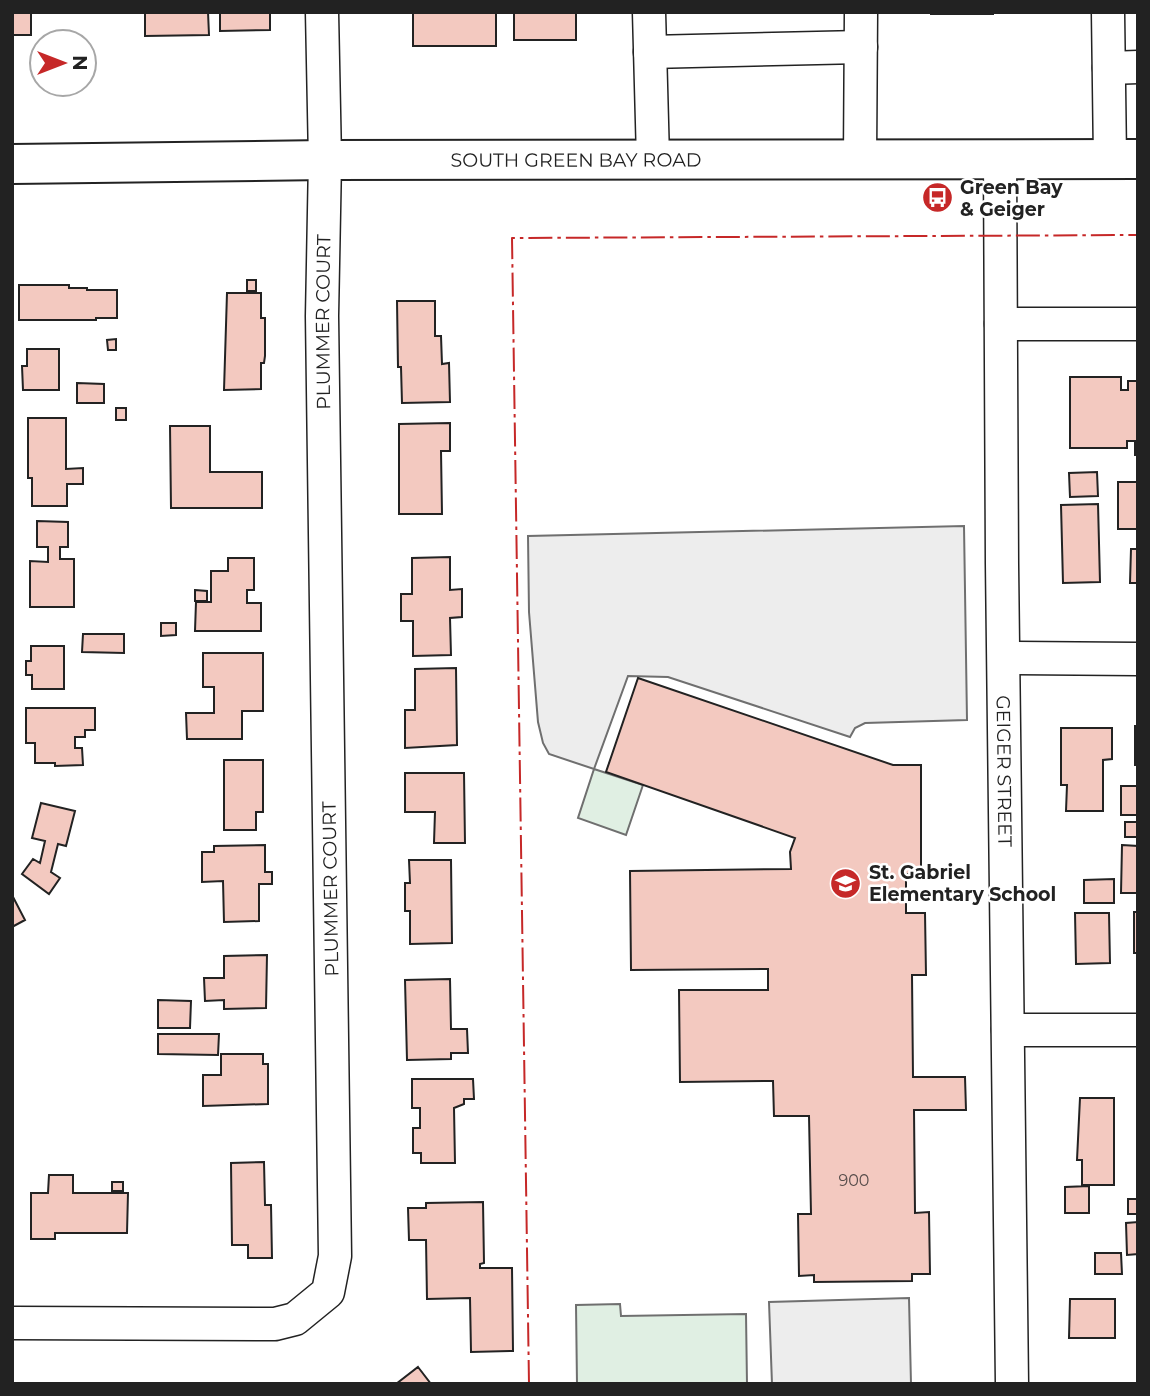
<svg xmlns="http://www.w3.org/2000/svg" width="1150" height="1396" font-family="Montserrat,sans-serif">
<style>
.green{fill:#e0efe3;stroke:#6f6f6f;stroke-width:2}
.parking{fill:#ededed;stroke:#6f6f6f;stroke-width:2}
.building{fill:#f3c9c0;stroke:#222;stroke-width:2}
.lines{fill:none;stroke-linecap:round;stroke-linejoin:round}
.minor-casing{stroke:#222;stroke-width:35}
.major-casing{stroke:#222;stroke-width:42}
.minor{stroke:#fff;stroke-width:32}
.major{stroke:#fff;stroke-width:38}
.power{stroke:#c62828;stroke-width:2;stroke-dasharray:24 5 3.5 5;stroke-linecap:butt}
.labels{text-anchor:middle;stroke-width:5;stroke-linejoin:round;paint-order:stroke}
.number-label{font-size:16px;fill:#564c4a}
.street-label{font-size:19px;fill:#222;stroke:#fff}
.poi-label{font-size:19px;font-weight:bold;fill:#222;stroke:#fff;text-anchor:start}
</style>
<rect width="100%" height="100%" fill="#fff"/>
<path class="green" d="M594,769L643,785L626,835L578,818Z
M620,1304L621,1316L746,1314L747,1384H577L576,1305Z"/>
<path class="parking" d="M964,526L967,720L865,723L855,728L850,737L668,677L628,676L594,769L549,754L543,743L538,722L529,612L528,536Z
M909,1298L911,1384H772L769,1302Z"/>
<path class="building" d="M12,12H31V35H12Z
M145,12H208L209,35L145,36Z
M220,12H270V30L220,31Z
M413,12H496V46H413Z
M514,12H576V40H514Z
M931,12H993V14H931Z
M247,280H256V291H247Z
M19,285H69V288H87V290H117V318H96V320H19Z
M227,293H261V318H265V356L264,363H261V389L224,390Z
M397,301H435V336H441L442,364L449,363L450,402L402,403L401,367H398Z
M116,339V350H108L107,340Z
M27,349H59V390H23L22,366H27Z
M1070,377H1121V390H1128V381H1138V455H1135V441H1127V448H1070Z
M77,383L104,384V403H77Z
M116,408H126V420H116Z
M28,418H66V469L83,468V484H67V506H32V478H28Z
M450,423V451H441L442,514H399V424Z
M170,426H210V472H262V508H171Z
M1097,472L1098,496L1070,497L1069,473Z
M1118,482H1138V529H1118Z
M1098,504L1100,582L1063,583L1061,505Z
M37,521L68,522V547H60V559H74V607H30V561L48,562V547H37Z
M1131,549H1138V583H1130Z
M450,557V590L462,589V617L450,618L451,655L413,656V621H401V594H412V558Z
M228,558H254V590H247V603H261V631H195L196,602H211V571H228Z
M195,590L207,591V601H195Z
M161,623H176V635L161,636Z
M83,634H124V653L82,652Z
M31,646H64V689H32V675H26V661H31Z
M203,653H263V711H242V739H187L186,713H214V687H203Z
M456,668L457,745L405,748V710H415V669Z
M638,678L893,765H921V874H906V913H925L926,975H912L913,1077H965L966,1110H914L915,1213L929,1212L930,1274H912V1281L814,1282V1275L799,1276L798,1214H811L809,1116H774L773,1081L680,1082L679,990H768V969L631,970L630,871L791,869L790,852L795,838L606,772Z
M26,708H95V730H85V737H75V748H82L83,765L55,766V763H35V743H26Z
M1135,726H1138V765H1135Z
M1061,728H1112V759L1103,760V811H1066L1067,785H1061Z
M224,760H263V812H256V830H224Z
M405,773H464L465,843H434L435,812H405Z
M1121,786H1138V815H1121Z
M41,803L75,811L66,846L58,844L51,872L60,878L49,894L22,874L33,859L40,863L45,841L32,838Z
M1125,822H1138V837H1125Z
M265,845V872H272V884H259V921L224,922L223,881L202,882V852H214V846Z
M1122,845L1138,846V893H1121Z
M409,860H451L452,943L410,944V911H405V883H410Z
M1114,879V903H1084V880Z
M12,895L25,920L12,927Z
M1134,912H1138V953H1134Z
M1075,913H1109L1110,963L1076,964Z
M267,955L266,1008L224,1009V1000L205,1001L204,978H224V956Z
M450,979L451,1029H467L468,1053H451V1059L407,1060L405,980Z
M158,1000L191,1001L190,1028H158Z
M158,1034H219L218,1055L158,1054Z
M221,1054H263V1064H268V1104L203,1106V1075H221Z
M412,1079H473L474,1099H464V1104L454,1108L455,1163H421V1153H413V1128H420V1108H412Z
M1080,1098H1114V1185H1082V1160H1077Z
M264,1162L265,1205H271L272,1258H248V1245H232L231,1163Z
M49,1175H73V1193H128L127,1233H55V1239H31V1193H48Z
M112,1182H123V1191H112Z
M1089,1186V1213H1065V1187Z
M1128,1199H1138V1214H1128Z
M483,1202L484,1263L480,1264V1268H512L513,1351L471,1352L470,1298L427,1299L426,1240H409L408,1208H426V1203Z
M1138,1222V1254L1127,1255L1126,1223Z
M1095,1253H1121L1122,1274H1095Z
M1070,1299H1115V1338H1069Z
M418,1367L431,1384H396Z"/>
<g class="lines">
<defs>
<g id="minor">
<path d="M649,12L653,159"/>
<path d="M1108,12L1110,159"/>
<path d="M650,52L861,47"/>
<path d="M1109,68L1138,67"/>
<path d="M860,159L861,12"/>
<path id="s1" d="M1000,159L1002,564L1012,1384"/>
<path d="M1001,324H1138"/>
<path d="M1005,658L1138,659"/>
<path d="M1008,1030H1138"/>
<path id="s2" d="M12,1323L275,1324L295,1319L328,1292L335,1256L322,316L325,160L322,12"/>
</g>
<g id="major">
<path id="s3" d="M12,164L325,160L1138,159"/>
</g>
</defs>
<use href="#minor" class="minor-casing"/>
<use href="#major" class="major-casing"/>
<use href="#minor" class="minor"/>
<use href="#major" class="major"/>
<path class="power" d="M529,1384L512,238L1138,235"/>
</g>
<defs>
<symbol id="bus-disc" viewBox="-11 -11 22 22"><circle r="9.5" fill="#c62828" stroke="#fff"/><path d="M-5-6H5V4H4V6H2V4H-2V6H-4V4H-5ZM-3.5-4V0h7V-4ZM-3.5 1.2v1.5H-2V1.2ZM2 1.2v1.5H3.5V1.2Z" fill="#fff"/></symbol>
<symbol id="school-disc" viewBox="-11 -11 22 22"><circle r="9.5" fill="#c62828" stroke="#fff"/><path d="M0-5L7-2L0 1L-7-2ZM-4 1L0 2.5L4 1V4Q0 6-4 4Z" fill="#fff"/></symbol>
</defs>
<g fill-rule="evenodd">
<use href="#bus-disc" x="920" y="180" width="35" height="35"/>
<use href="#school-disc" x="828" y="866" width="35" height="35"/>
</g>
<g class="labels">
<g class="number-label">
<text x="854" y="1186">900</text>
</g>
<g class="street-label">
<text dy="7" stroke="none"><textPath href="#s3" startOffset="564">SOUTH GREEN BAY ROAD</textPath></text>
<text dy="7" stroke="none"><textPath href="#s2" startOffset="1297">PLUMMER COURT</textPath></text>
<text dy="7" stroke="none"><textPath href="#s1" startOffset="612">GEIGER STREET</textPath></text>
<text transform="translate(330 889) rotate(-91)" y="7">PLUMMER COURT</text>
</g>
<g class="poi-label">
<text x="960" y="194">Green Bay<tspan x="960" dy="22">&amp; Geiger</tspan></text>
<text x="869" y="879">St. Gabriel<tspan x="869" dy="22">Elementary School</tspan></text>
</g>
</g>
<rect width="1150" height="1396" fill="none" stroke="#222222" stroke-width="28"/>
<g transform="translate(63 63) rotate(90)"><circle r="33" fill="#ffffff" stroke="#a7a7a7" stroke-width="2"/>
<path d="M0-5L12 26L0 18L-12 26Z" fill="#c62828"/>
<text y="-10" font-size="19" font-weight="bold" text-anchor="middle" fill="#222222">N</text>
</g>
</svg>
